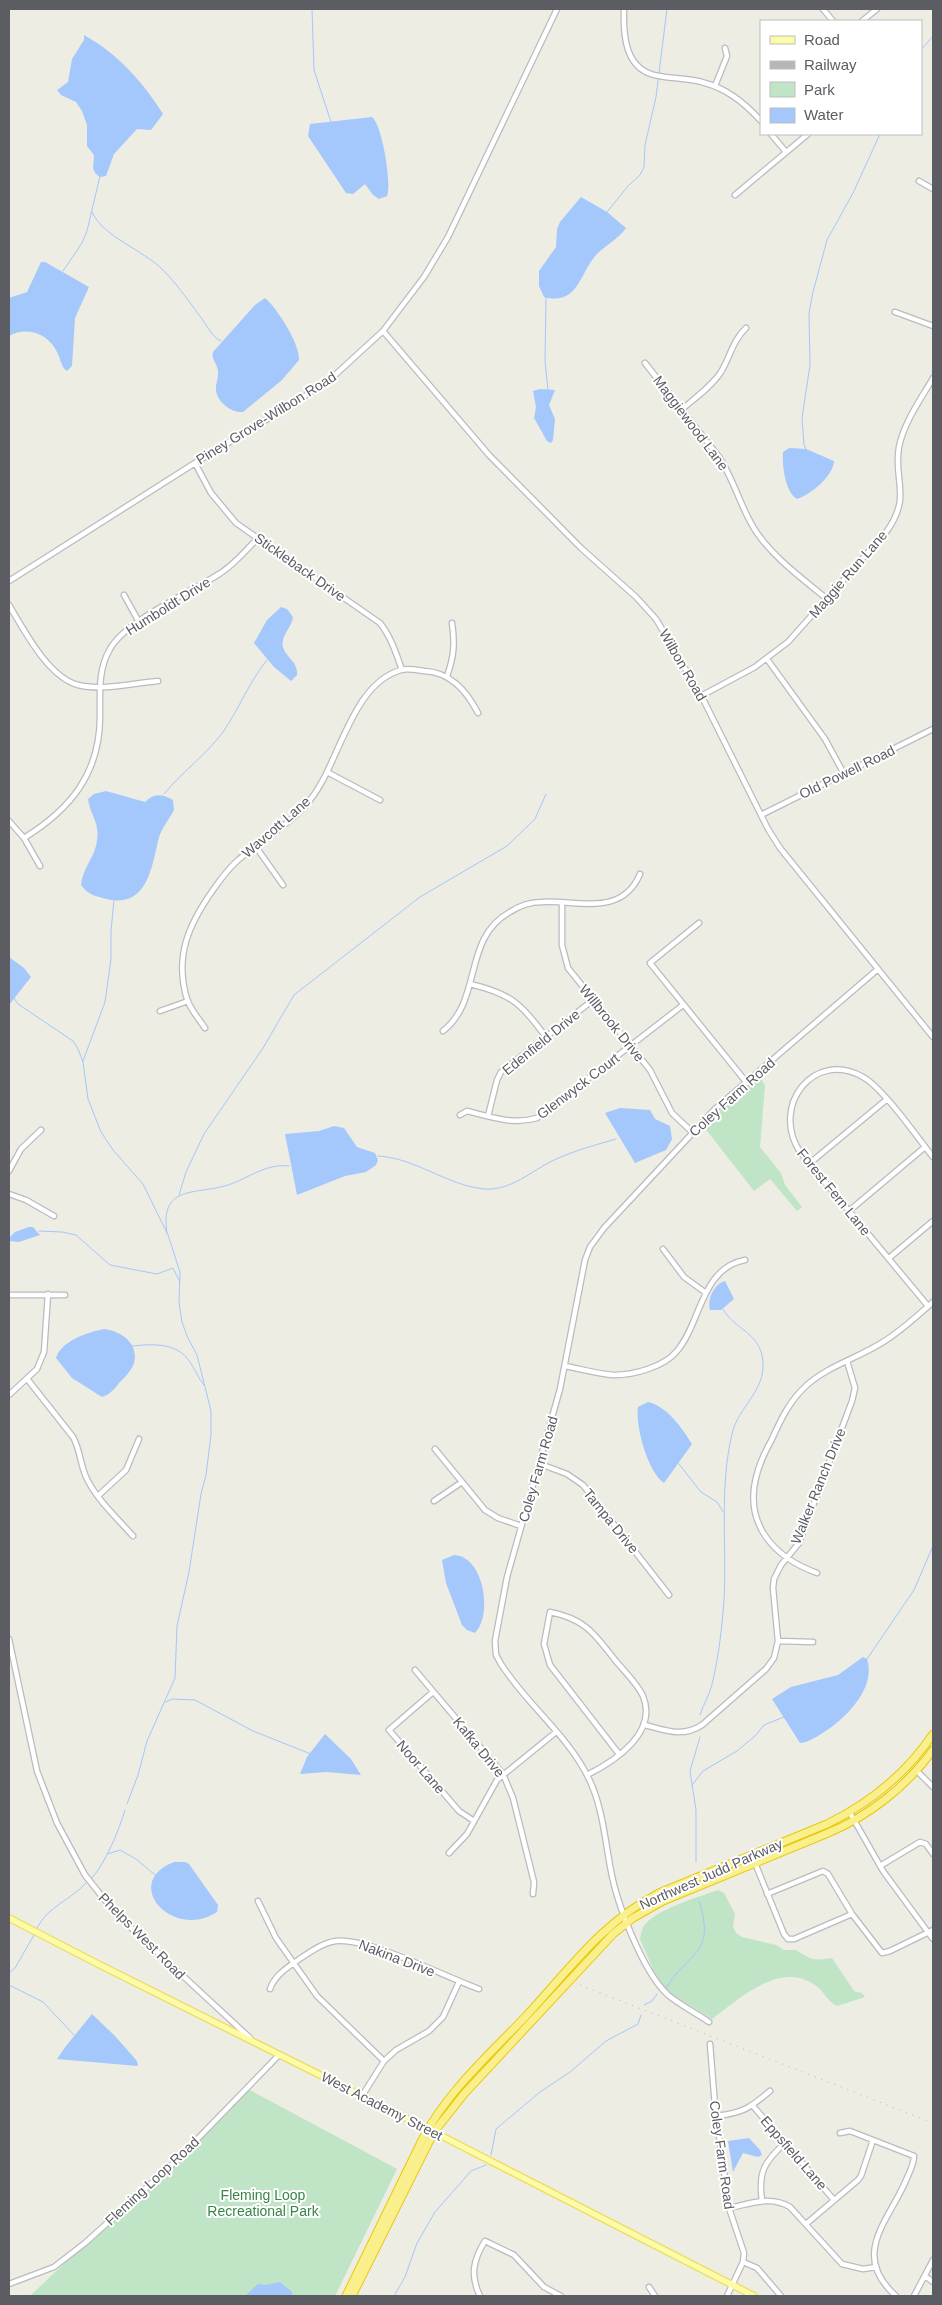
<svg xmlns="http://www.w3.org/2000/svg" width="942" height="2305" font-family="Arial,sans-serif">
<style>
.green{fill:#c0e4c6}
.water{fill:#a4c7fc}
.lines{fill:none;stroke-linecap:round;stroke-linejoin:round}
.stream{stroke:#a4c7fc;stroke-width:1}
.minor-casing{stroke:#babbc1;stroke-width:7}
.major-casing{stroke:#eddc5c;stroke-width:8}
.highway-casing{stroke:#e9c807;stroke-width:9}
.minor{stroke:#fff;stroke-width:4.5}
.major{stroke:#fcfca8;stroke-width:5.5}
.highway{stroke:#f9f08d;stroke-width:7}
.rail{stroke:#b5b6b6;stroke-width:1;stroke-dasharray:1 6;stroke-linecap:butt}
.labels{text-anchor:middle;stroke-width:4;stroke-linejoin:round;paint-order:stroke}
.street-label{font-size:14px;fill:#5b5d63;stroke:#fff}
.park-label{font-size:14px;fill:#388548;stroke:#fff}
</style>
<rect width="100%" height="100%" fill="#edede3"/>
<path class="green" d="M759,1076L765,1085L760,1147L781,1173L785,1185L802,1207L797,1211L770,1179L754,1191L704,1127L716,1114Z
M718,1890L724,1893L735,1914L733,1926L736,1933L742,1937L776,1945L784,1950H796C812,1960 812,1961 832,1958L854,1991L862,1993L865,1997L837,2006C827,2001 824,1991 815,1985C780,1960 739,1999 712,2019L670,1993L659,1983L640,1939C641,1934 642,1928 645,1924C662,1907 696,1898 718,1890Z
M248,2089L397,2169L335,2296H30Z"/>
<path class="water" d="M84,35C118,54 143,82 163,114L151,130L137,129L114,154L106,176L100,177C90,170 94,166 94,155L87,146V125L82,111L76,102L61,95L57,90L68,82L72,59L84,40Z
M372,117C382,124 392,185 387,196L379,199L373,195L365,184L353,194L346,193L308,136L310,124Z
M581,197L607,212L626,228C618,239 606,245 597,254C579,273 579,306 544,297L539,286V271L556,247L557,229L560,222Z
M41,262H45L89,287L75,318L72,366L67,371C61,367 61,360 58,354C49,333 27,326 9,336V298L27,292Z
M265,298C277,308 300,344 299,360L282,380L243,412C232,413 218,403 216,391C215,385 219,378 218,371C217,363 211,360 213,352L255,305Z
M540,389L555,390L549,405L555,419L553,440L551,443L547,441L534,418L536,407L533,391Z
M789,448L806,449L834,461C833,476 812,494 797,499C785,492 782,465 783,452Z
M281,607L287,609L293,617C292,627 280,637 283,647C286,658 298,661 297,675L291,681L274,667L254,643L267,620Z
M106,791L145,802C154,793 162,794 173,800L174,810C169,819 162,828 159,837C152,865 148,909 107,899C96,896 88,895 81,885C82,869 95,857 97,841C100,822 90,815 88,799L94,794Z
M9,957L24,968L31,977L9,1005Z
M620,1108L650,1110L655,1119L670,1126L672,1139L666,1150L635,1163L605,1113Z
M334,1126L344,1128L357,1147L375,1153L378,1160L376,1165L366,1172L345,1176L297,1195L285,1134L319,1131Z
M29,1227H33L40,1235L19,1242L9,1241L10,1237L15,1232Z
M725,1281L734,1299L721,1310H710C707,1299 714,1284 725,1281Z
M104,1329C121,1331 139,1343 134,1363C132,1370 125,1377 120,1382C114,1389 111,1394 102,1397L72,1378L56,1358C61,1341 88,1332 104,1329Z
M648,1402C668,1407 682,1428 692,1444L664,1483C648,1472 635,1426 638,1407Z
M454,1555C484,1556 493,1615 475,1633L467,1630L462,1625L446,1583L442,1560Z
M863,1657L867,1659C877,1690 842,1722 818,1736C812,1739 806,1743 800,1743L772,1699L791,1687L838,1675Z
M325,1734L351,1759L361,1775L326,1772L300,1774L307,1757Z
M174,1862H185L189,1864L218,1905L217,1912C173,1941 120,1883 174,1862Z
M92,2014L115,2036L137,2061L138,2066L57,2059L66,2046Z
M749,2138L760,2150L762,2155L758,2157L743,2153L733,2172L728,2141Z
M280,2282L292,2292V2296H245L258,2284L266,2285Z"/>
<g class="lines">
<path class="stream" d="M312,9L314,70L331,122
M921,50L933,36
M92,212C103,237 142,249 163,270C176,283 188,300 199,315C206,323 211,337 221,341
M607,212L628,186L640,175L644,167L645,145L656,97L667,9
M63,271L82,243L87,231L100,176
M546,296L545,361L548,390
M806,449L804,445L802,418L810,365L809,313L813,292L827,240L853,193L880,134
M164,794C182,772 207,754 223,732C239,709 249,682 267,660
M14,998L18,1004L73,1041L78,1049L83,1062L88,1099L101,1132L113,1150L143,1184L168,1235L180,1272L179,1303L182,1322L187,1336L197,1355L211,1411V1435L206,1475L201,1494L189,1572L177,1626L175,1678L147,1741L138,1775L127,1804
M83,1061L105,1002L111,959V931L114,900
M378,1156C416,1158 446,1185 484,1189C511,1191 531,1171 554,1160C573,1151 595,1145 616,1139
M179,1195L186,1172L204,1134L263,1048L294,995L420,897L507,846L535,819L546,794
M39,1231L62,1232L76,1235L110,1265L157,1274L173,1268L180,1282
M167,1233C159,1184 197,1195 228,1185C249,1178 266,1163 289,1166
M132,1346C153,1344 177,1342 190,1362C195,1369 198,1378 204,1385
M679,1464L701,1492L717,1502L723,1512
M867,1659L914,1590L933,1546
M166,1702L172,1699L195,1700L253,1731L311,1754
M700,1715C704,1703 711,1692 713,1680C719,1654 722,1627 724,1600C727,1545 719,1489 732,1434C738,1407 765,1392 763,1362C761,1332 734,1330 723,1309
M692,1785L703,1771L737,1751L755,1736L764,1725L784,1717
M108,1854L120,1850L136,1859L155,1875
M696,1862V1810L690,1771L700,1737
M92,1878C106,1862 119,1830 125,1810
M37,1928C48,1906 71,1900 86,1883
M9,1973L15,1968L34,1935
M9,1985L43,2002L74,2035
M665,1990C687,1951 717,1956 699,1901
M644,2005L652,2001L657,1994
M491,2155L496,2129L540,2092L570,2072L606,2041L638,2024L641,2015
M394,2296L405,2277L417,2243L435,2212L471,2171L486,2165"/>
<defs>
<path id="minor" d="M624,9C623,36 625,71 659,76C674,79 690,78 705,83C728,89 745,103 761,121
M823,9L833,21
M862,21L877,9
M715,86L727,56L725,48
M771,134L786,152
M919,181L933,189
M735,195L808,134
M895,312L933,326
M383,331L489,455L581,548L636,597L656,619L703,699L768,829L780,848L933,1037
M645,363L719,457C735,481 741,510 757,533C775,559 803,579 827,599
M681,410C695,398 711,387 721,372C730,357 733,340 746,328
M195,463L211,493L236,523L380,623C391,637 396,653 402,670
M9,581L195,463L305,396L335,375L383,331L424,277L448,237L557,9
M124,595L139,622
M9,605C24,630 48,677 78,685C102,691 133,683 158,681
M767,659L825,739L844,774
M447,676C454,657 455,643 452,623
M701,696L755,667L788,642L887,531C912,495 893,481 899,447C904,422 921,399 933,378
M327,772L380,800
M761,815L933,729
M9,821L24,838L40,866
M24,838C71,809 100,773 100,716C100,693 98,669 110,649C126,620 190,593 219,574C234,565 245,551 258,538
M256,847L283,885
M562,903V945L568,968L650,1070L672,1113L692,1132
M699,923L650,963L747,1083
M470,984C512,994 520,1003 546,1037
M160,1011L188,1001
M205,1028C199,1019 190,1009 187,999C174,956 189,924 213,890C220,880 228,869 237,861C261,840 290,825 310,800C340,763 351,684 401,670C408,668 417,670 424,671C450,672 466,690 478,713
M443,1031C483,1000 462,938 510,912C519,906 531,902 542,902C578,900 622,917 640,874
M460,1115L467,1111C490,1117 514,1125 537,1118L683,1005
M488,1116L497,1080L501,1072L593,1000
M810,1163L886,1100
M9,1171L21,1149L41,1130
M9,1194L26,1200L54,1216
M849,1211L925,1147
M663,1249L684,1277L706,1293
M889,1258L933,1221
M9,1295H65
M928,1306L800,1152C770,1106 814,1049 863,1077C884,1089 916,1136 933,1157
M565,1366C581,1369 598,1374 614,1375C634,1375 664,1367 677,1351C701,1323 701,1268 745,1260
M28,1380L73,1437C81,1451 80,1467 88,1481C99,1502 118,1519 133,1536
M9,1395L37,1369L44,1352L48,1294
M435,1449L485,1510L498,1518L521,1526
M540,1464L567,1474L583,1485L669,1595
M98,1496L126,1470L139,1439
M434,1501L462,1482
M817,1573C773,1557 743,1523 757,1474C760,1462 766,1450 772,1439C781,1419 790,1400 807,1385C828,1366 858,1358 883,1342C901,1331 917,1316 933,1302
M9,1639L37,1771L57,1823L85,1875L104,1899L129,1926L250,2038
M778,1641L813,1642
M415,1670L503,1774L513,1798L534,1882L533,1894
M433,1692L389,1730L459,1811L474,1821
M645,1725C665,1730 682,1738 702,1725L766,1669L774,1658L778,1641L773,1588L774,1579L781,1565L799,1543L852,1401L855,1388L847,1361
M916,1770L933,1787
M587,1775C615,1761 658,1733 643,1696C637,1683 624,1671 615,1660C594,1633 585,1619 550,1612L544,1644L550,1665L619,1754
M850,1813L883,1871L933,1939
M449,1853L467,1834L497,1780L556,1732
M755,1863L784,1934L788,1939H794L852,1914
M880,1866L920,1842L926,1844L933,1854
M767,1894L823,1871L828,1874L852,1914L882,1953L890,1951L933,1930
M258,1901L276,1938L317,1996L384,2061
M270,1989C275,1975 287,1968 298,1960C310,1952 322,1943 336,1941C367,1937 446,1977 479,1989
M709,2022C696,2013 680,2005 668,1995C643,1972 617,1904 611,1871C605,1841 603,1808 589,1779C568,1735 527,1705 501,1664L496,1655L495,1641L507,1577L560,1389L585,1260L590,1247L604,1228L715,1109L878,969
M710,2044L715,2106L729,2208L744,2253L743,2262L727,2296
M362,2096L384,2061L396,2050L429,2031L443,2017L459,1982
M753,2106L834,2200
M716,2116C743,2113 750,2108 770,2091
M840,2133L850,2131L914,2156C914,2164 910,2171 907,2178C890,2220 849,2254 896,2296
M762,2201C758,2172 764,2162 785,2143
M729,2208C750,2204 770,2195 790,2207L842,2264L863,2269L876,2267
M806,2224L858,2180L861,2176L873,2140
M743,2262L757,2268L781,2296
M925,2276L933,2282
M9,2284L54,2267L85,2243L176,2161L279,2055
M649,2287L655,2296
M480,2296C470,2276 473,2260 485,2241L514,2255L544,2287L561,2296
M914,2296L933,2260"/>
<path id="major" d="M9,1918L98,1964L428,2129L754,2296"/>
<path id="highway" d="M346,2296L423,2138C448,2091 490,2054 526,2016C569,1970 602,1922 659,1893L827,1824C870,1803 906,1774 933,1734
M352,2296L434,2132L464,2094L613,1934L633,1918L663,1901L828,1833C869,1816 907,1786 933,1750"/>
</defs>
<use href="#minor" class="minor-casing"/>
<use href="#major" class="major-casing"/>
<use href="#highway" class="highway-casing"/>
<use href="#minor" class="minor"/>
<use href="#major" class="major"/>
<use href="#highway" class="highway"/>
<path class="rail" d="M580,1985L933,2123"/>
</g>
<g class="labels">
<g class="street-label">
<text transform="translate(266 418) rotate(-32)" y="5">Piney Grove-Wilbon Road</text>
<text transform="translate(691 423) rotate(53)" y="5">Maggiewood Lane</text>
<text transform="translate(300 567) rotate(35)" y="5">Stickleback Drive</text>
<text transform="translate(848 574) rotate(-49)" y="5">Maggie Run Lane</text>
<text transform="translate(168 606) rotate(-32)" y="5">Humboldt Drive</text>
<text transform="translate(683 665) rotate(60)" y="5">Wilbon Road</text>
<text transform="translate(847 772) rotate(-26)" y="5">Old Powell Road</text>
<text transform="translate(276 827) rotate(-41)" y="5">Wavcott Lane</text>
<text transform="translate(612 1023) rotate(51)" y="5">Willbrook Drive</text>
<text transform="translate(541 1042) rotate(-39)" y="5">Edenfield Drive</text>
<text transform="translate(578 1086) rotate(-37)" y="5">Glenwyck Court</text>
<text transform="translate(732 1097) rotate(-42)" y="5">Coley Farm Road</text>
<text transform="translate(834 1192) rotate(51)" y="5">Forest Fern Lane</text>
<text transform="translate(538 1469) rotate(-74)" y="5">Coley Farm Road</text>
<text transform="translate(818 1486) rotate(-68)" y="5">Walker Ranch Drive</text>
<text transform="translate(611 1521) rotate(51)" y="5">Tampa Drive</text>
<text transform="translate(479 1747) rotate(51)" y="5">Kafka Drive</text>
<text transform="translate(421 1767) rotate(49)" y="5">Noor Lane</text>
<text transform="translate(711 1874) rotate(-24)" y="5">Northwest Judd Parkway</text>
<text transform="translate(142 1936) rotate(45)" y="5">Phelps West Road</text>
<text transform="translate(397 1958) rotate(21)" y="5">Nakina Drive</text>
<text transform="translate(382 2106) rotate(27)" y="5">West Academy Street</text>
<text transform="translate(794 2153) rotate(49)" y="5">Eppsfield Lane</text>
<text transform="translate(722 2155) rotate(82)" y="5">Coley Farm Road</text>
<text transform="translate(152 2181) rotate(-43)" y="5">Fleming Loop Road</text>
</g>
<g class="park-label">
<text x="263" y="2200">Fleming Loop<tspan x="263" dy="16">Recreational Park</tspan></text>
</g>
</g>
<rect width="942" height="2305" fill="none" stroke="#5b5d63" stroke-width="20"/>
<rect x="760" y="20" width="162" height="115" fill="#ffffff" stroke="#bdbec1"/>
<rect x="770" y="36" width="25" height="8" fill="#fcfca8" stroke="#bdbec1"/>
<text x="804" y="45" font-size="15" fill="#5b5d63">Road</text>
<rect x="770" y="61" width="25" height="8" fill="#b5b6b6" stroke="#bdbec1"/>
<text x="804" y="70" font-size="15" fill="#5b5d63">Railway</text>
<rect x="770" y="82" width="25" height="15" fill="#c0e4c6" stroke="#bdbec1"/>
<text x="804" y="95" font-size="15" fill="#5b5d63">Park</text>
<rect x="770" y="108" width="25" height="15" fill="#a4c7fc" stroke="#bdbec1"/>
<text x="804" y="120" font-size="15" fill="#5b5d63">Water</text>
</svg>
